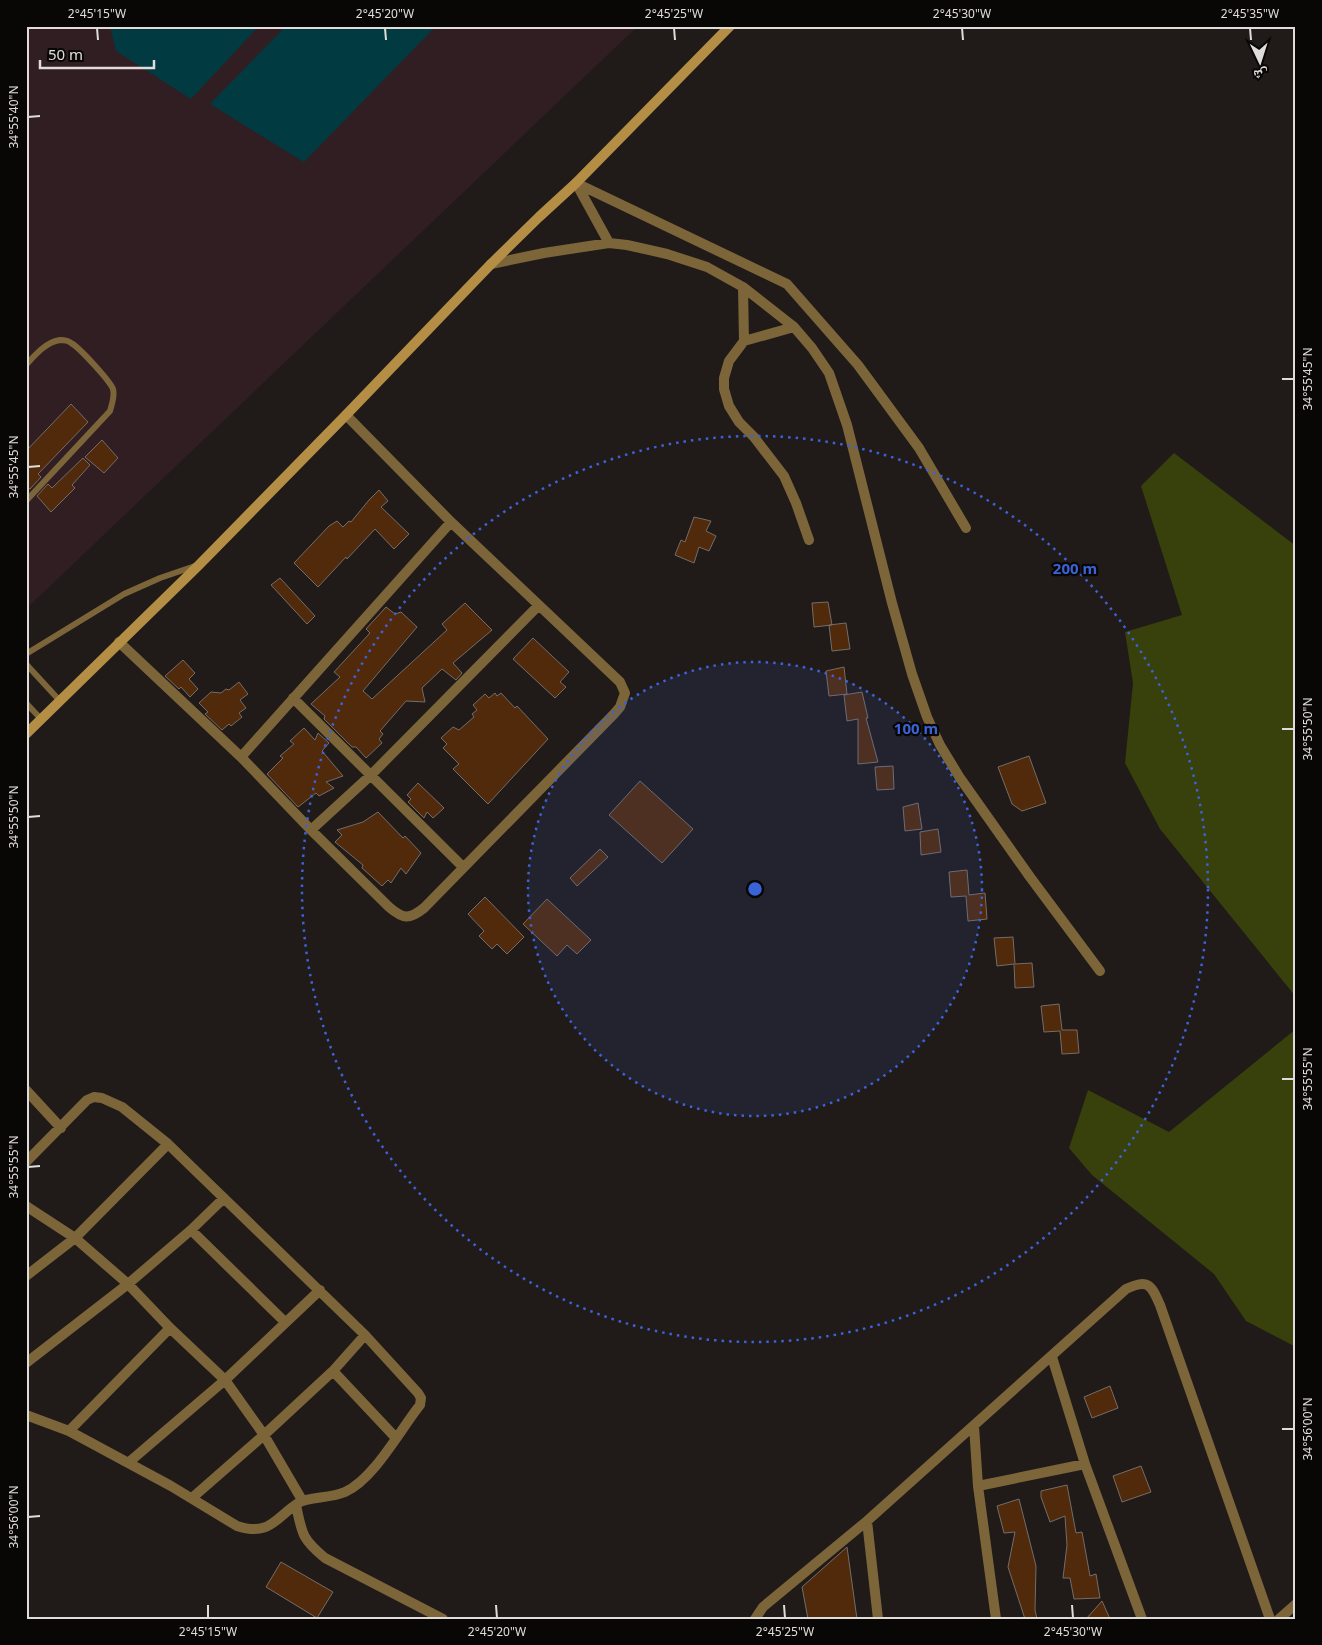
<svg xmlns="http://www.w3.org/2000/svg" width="1322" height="1645" font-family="'Noto Sans','Noto Naskh Arabic',sans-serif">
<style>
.industrial{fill:#301e22}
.green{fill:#38400c}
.water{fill:#023a41}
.building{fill:#51290b;stroke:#746d69}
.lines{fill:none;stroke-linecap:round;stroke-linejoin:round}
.lane{stroke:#7d653a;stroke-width:6}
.street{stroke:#7d653a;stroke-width:10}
.secondary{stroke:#b58e46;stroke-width:10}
.ticks{fill:none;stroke:#e0dcda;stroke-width:2}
.ring{fill:none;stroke:#3a63d8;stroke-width:2.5;stroke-dasharray:2.5 5}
.centre{fill:#3a63d8;stroke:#080706;stroke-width:2.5}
.ring-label{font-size:15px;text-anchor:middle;font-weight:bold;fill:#3a63d8;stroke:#080706;stroke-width:4.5;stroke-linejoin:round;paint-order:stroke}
.neatline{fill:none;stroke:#e0dcda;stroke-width:2}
.ticks-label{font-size:12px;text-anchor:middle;fill:#e0dcda}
</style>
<rect width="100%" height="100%" fill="#201b18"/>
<path class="industrial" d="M26,26H638L26,609Z"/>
<path class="green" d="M1174,453L1296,546V997L1160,829L1125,763L1133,683L1125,632L1182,615L1141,486Z
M1296,1029V1347L1246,1321L1214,1274L1092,1175L1069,1148L1088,1090L1169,1132Z"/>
<path class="water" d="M110,26H259L191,99L116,51Z
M286,26H436L304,162L210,104Z"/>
<path class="building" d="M71,404L88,422L38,474L41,477L30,489L26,486V451Z
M102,440L118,458L104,473L85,457Z
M83,458L90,465L72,485L75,488L51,512L37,496L48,484L52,488Z
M379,490L388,501L381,507L409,534L394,549L375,529L347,559L346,557L318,587L294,563L329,526L337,521L343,527L349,521L351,522L369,500Z
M694,517L711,521L706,531L716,536L709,551L699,547L694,563L675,555L681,540L685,542Z
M280,578L315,616L307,624L271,585Z
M828,602L832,625L814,627L812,603Z
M465,603L492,630L453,663L462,673L456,680L442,669L422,688L425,702L406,701L380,731L383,734L379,739L382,743L366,758L356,747H352L324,719L325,716L311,704L340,677L334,672L370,633L366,629L386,607L395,614L401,612L417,627L363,691L372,699L447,630L442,624Z
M846,623L850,649L832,651L829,625Z
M533,638L569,672L560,682L566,687L555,698L513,659Z
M183,660L195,673L189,679L198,689L190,697L181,687L179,689L165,676Z
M844,667L847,694L829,696L826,671Z
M239,682L248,694L240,700L246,708L239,713L242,717L231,726L229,724L222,730L205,714L208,712L199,703L211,692L221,693L226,689L229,690Z
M862,692L868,718H866L878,762L858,764V719L847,721L844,695Z
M495,693L497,696L501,693L515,708L517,706L548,739L488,804L453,769L459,764L443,748L447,744L441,738L453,727L459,730L474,717L472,714L477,710L473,705L485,694L489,698Z
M304,728L315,740L318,733L329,743L322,751L343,776L326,782L334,788L319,796L316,793L298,807L267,774L283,758L280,756L294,744L290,741Z
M1029,756L1046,803L1022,811L1012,804L998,767Z
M893,766L894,789L877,790L875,767Z
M640,781L693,829L662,863L609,815Z
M418,783L444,808L433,818L427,812L424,818L408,802L411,799L407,795Z
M918,803L922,829L905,831L903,807Z
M378,812L403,838L405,836L421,853L406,874L401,868L391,883L388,880L382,886L362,868L363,865L335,842L342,835L337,830L363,822Z
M938,829L941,852L921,855L920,832Z
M600,849L608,857L577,886L570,878Z
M967,870L969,895L985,893L987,919L968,921L966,896L951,897L949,872Z
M485,897L524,937L507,954L497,944L492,949L479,936L484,931L468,914Z
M547,899L591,940L577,954L567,945L557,956L523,924Z
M1013,937L1015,964L1032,963L1034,987L1015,988L1014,964L997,966L994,938Z
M1059,1004L1062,1030H1077L1079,1053L1062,1054L1060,1031L1044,1032L1041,1006Z
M1110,1386L1118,1408L1092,1418L1084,1397Z
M1141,1466L1151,1492L1122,1502L1113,1476Z
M1067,1485L1076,1533L1082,1532L1090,1576L1096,1574L1100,1598L1074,1599L1070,1578H1063L1067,1545L1065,1516L1050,1522L1041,1497V1491Z
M1019,1499L1036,1566L1035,1610L1037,1619H1025L1008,1567L1015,1532L1004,1533L997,1506Z
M847,1547L857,1619H808L802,1587Z
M281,1562L333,1592L317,1618L266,1587Z
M1102,1601L1110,1619H1086Z"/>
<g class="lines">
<path class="lane" d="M26,365C35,355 46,342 60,340C63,340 69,341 71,343C79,347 110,381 113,389C115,396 112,404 110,411L26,501
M26,654L124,594L160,578L195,566
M26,664L60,701
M26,703L41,719"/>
<path class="street" d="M576,183L787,284L858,365L919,448L966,528
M576,183L609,243
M491,264L544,253L609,243L627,245L667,254L707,267L743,287L794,327L812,348L829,373L847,425L892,603L912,674L927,717L940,745L960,778L1030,877L1100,971
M743,287L744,341L729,361L724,378V389L729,406L739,422L754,437L784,476L796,503L809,540
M744,341L794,327
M119,642L241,757L311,830L389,907C403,919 409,920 424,908L614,714L620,707L625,693L620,682L451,522L346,415
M293,698L463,867
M241,757L451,522
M311,830L371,775L538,606
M26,1090L61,1128
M26,1162L87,1100L94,1097L102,1098L122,1107L168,1144L365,1335L418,1393L421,1398L420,1405C400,1430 374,1479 345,1492C332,1498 308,1497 300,1502C275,1517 271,1537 237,1526L171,1486L69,1431L170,1328
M26,1206L75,1238L128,1284L170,1328L225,1380L264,1435L302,1500
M191,1230L224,1198
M26,1276L75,1238L168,1144
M1052,1357L1085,1464L1142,1619
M26,1363L128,1284L191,1230L285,1322
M333,1371L396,1438
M26,1415L69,1431
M974,1426L978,1486L996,1619
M128,1463L225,1380L320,1290
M978,1486L1085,1464
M192,1498L264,1435L333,1371L365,1335
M296,1505C302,1534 302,1539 325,1558L443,1619
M867,1521L878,1619
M755,1619L763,1607L867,1521L1126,1289C1148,1279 1151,1284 1160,1305L1270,1619
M1279,1619L1296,1604"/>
<path class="secondary" d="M26,734L199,565L346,415L491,264L539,217L576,183L730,26"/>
</g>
<path class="ticks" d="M97,28L98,40M385,28L386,40M674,28L675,40M962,28L963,40M1250,28L1251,40M28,117L40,116M1282,379H1294M28,467L40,466M1282,729H1294M28,817L40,816M1282,1079H1294M28,1167L40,1166M1282,1429H1294M28,1517L40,1516M208,1605V1618M496,1605L497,1618M784,1605L785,1618M1072,1605L1073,1618"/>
<circle cx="755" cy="889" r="227" fill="#3a63d8" fill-opacity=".12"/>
<g class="ring">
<circle cx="755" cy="889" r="227"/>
<circle cx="755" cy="889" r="453"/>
</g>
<circle cx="755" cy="889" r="8" class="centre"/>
<g class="ring-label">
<text x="1075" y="574">200 m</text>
<text x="916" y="734">100 m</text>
</g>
<rect width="1322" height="1645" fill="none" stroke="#080706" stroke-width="55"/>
<g transform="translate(1260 62) rotate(176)" stroke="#080706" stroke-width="4" paint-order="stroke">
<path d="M0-4L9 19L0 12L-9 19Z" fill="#e0dcda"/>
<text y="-8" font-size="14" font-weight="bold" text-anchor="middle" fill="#e0dcda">ش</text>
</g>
<path d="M40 60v8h114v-8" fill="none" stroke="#e0dcda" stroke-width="2.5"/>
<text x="48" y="60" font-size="15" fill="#e0dcda" stroke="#080706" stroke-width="4" paint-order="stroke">50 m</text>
<rect x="28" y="28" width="1266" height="1590" class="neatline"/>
<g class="ticks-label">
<text x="97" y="18">2°45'15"W</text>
<text x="385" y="18">2°45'20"W</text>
<text x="674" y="18">2°45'25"W</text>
<text x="962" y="18">2°45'30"W</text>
<text x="1250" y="18">2°45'35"W</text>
<text transform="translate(14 117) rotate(-90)" y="4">34°55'40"N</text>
<text transform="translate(1308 379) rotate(-90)" y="4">34°55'45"N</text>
<text transform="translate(14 467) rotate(-90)" y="4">34°55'45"N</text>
<text transform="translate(1308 729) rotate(-90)" y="4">34°55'50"N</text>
<text transform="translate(14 817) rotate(-90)" y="4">34°55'50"N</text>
<text transform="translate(1308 1079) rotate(-90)" y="4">34°55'55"N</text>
<text transform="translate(14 1167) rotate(-90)" y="4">34°55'55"N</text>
<text transform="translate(1308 1429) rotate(-90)" y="4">34°56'00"N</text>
<text transform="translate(14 1517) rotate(-90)" y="4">34°56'00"N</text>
<text x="208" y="1636">2°45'15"W</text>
<text x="497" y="1636">2°45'20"W</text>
<text x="785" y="1636">2°45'25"W</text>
<text x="1073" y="1636">2°45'30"W</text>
</g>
</svg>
